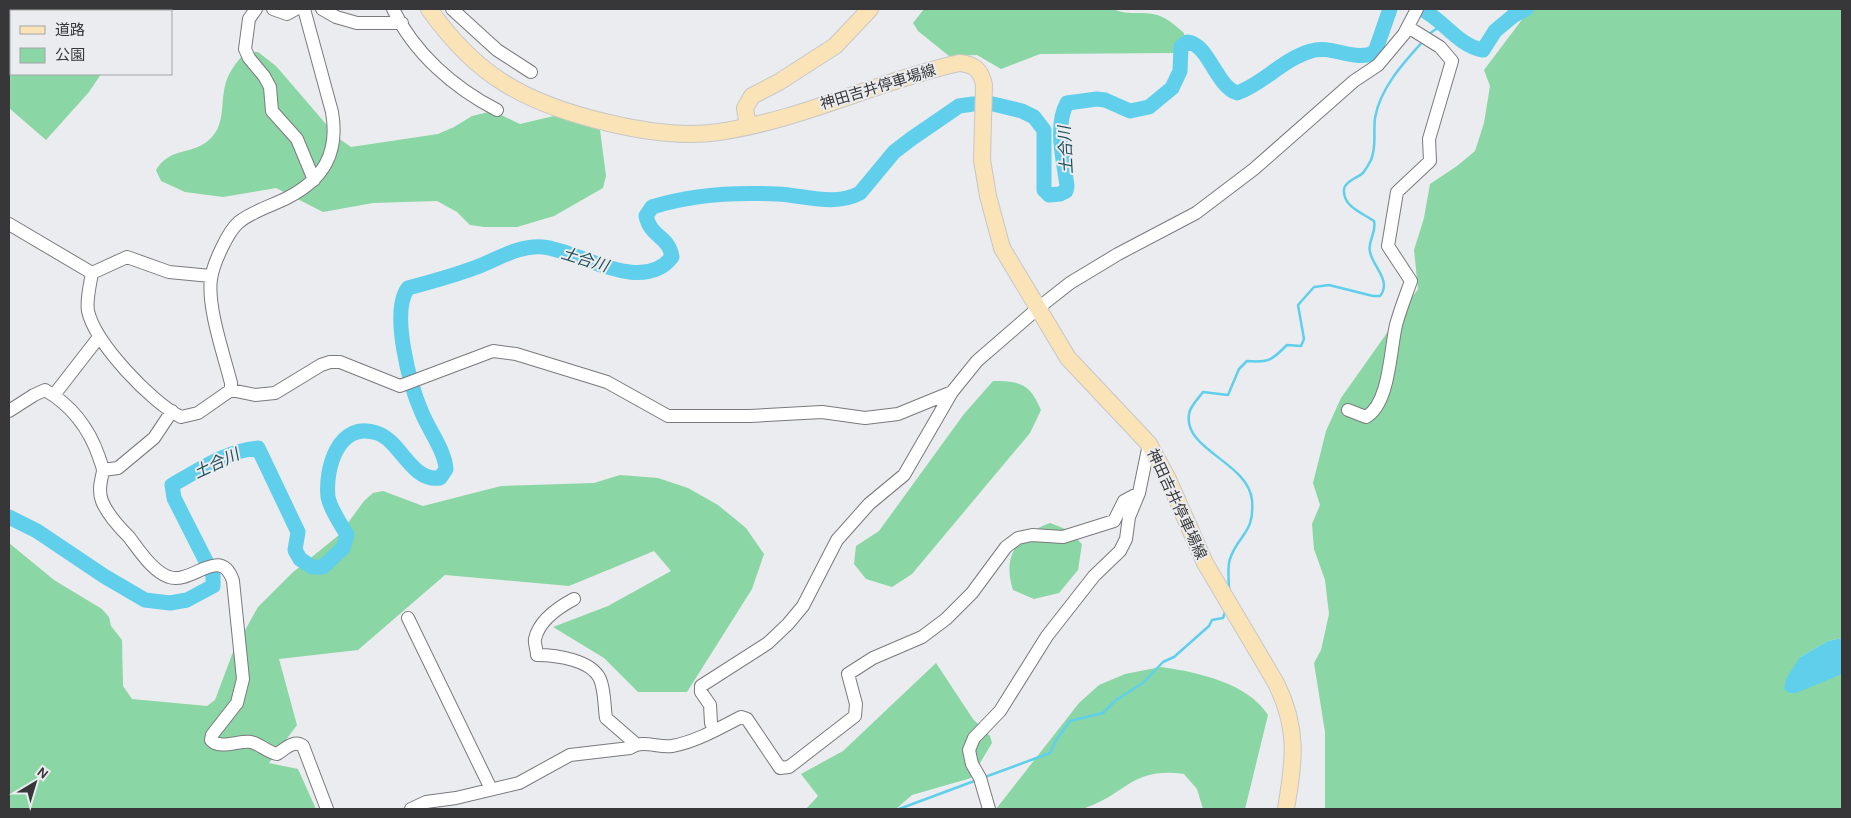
<svg xmlns="http://www.w3.org/2000/svg" width="1851" height="818" font-family="Karla,'Noto Sans JP',sans-serif">
<style>
.green{fill:#8ad6a4}
.water{fill:#5fcfec}
.lines{fill:none;stroke-linecap:round;stroke-linejoin:round}
.stream{stroke:#5fcfec;stroke-width:2.5}
.river{stroke:#5fcfec;stroke-width:15}
.minor-casing{stroke:#7a7a7e;stroke-width:14}
.major-casing{stroke:#c7c7c8;stroke-width:18}
.minor{stroke:#fff;stroke-width:12}
.major{stroke:#fae4b7;stroke-width:16}
.labels{text-anchor:middle;stroke-width:4;stroke-linejoin:round;paint-order:stroke}
.street-label{font-size:15px;fill:#373739;stroke:#ebecef}
.water-label{font-size:16px;font-style:italic;fill:#1b4c58;stroke:#ebecef}
</style>
<rect width="100%" height="100%" fill="#ebecef"/>
<path class="green" d="M9,9H133L131,11H11V74H101L89,92L46,140L9,108Z
M924,9H1113C1129,16 1138,11 1153,14C1165,16 1175,25 1184,33L1185,46L1173,53L1040,54L1001,69L977,55L949,56L918,31L913,23Z
M1530,9H1842V638L1828,641L1800,657L1834,677L1842,674V809H1325V732L1314,663L1321,650L1329,614L1325,580L1314,549L1312,524L1320,505L1313,483L1326,431L1341,398L1418,289L1414,250L1424,218L1430,184L1457,166L1475,151L1484,123L1490,86L1484,70Z
M245,52H258L276,66L338,138L351,147L438,134L454,127L472,116L493,111L520,124L554,116L600,130L606,176L603,188L554,216L517,227H485L470,225L457,212L437,201L373,203L323,212L276,188L223,197L185,192L161,181L156,170C170,146 194,156 211,138C226,123 220,101 226,82C229,71 238,61 245,52Z
M993,381C1021,381 1030,384 1041,410L1030,433L912,574L892,587L866,579L854,564L856,546L879,531L964,414Z
M620,475L658,478L688,488L718,505L746,528L764,554L752,589L687,692H638L604,658L553,627L608,606L671,571L654,551L569,586L445,575L358,650L279,659L297,725L269,763L298,769L316,809H9V543L54,580L102,609L109,617L111,626L122,640L123,686L132,699L207,706L215,700L233,652L258,607L292,573L339,535L364,501L373,493L383,491L423,506L501,486L594,483Z
M1050,523L1068,530L1082,544L1078,570L1059,593L1034,599L1013,590C1002,556 1017,535 1050,523Z
M936,663L973,719L990,736L992,743L971,778L912,795L896,809H806L818,796L801,774L843,751Z
M1161,667C1197,672 1248,683 1268,715L1245,809H1203L1197,789L1184,774C1131,767 1127,794 1085,808C1071,813 1014,809 996,809L1079,703L1099,685L1125,674Z"/>
<path class="water" d="M1842,638V674L1796,693H1789L1784,689L1786,679L1800,657L1828,641Z"/>
<g class="lines">
<path class="stream" d="M1429,34L1442,25
M1229,589C1229,580 1227,567 1230,559C1238,534 1255,534 1252,500C1248,462 1183,450 1189,414C1190,406 1198,399 1203,392L1228,395L1239,369L1247,361C1269,363 1272,360 1287,345L1301,346L1304,339L1298,305L1314,287L1329,285L1373,296H1380C1392,281 1373,267 1370,252C1367,241 1377,233 1374,221C1363,213 1343,207 1344,190C1344,182 1357,178 1363,173C1366,169 1369,164 1371,160C1377,145 1373,133 1375,118C1380,88 1404,62 1424,40
M985,777L1050,753L1056,740L1070,721L1103,713L1116,700L1143,683L1163,662L1174,657L1209,626L1212,620L1223,618L1225,612
M899,809L977,780"/>
<path class="river" d="M1421,9C1443,19 1458,46 1483,50L1495,31L1513,16L1526,9
M9,517L37,531L104,576L145,600L170,603L187,600L213,586V575L174,498L172,485C200,470 225,451 258,448L298,532L295,550L300,559L312,567H323L343,548L347,535C341,524 330,509 328,497C325,469 338,420 377,433C401,441 411,482 440,478L446,469C445,451 429,430 422,413C410,386 390,312 408,288C430,282 453,276 474,268C497,260 517,245 543,247C578,250 642,296 672,257C669,236 651,238 646,216L652,207C692,194 734,192 777,194C804,195 834,207 860,193L894,152L911,139L959,106L973,104H993L1022,111L1034,117L1044,130V190L1049,195L1060,194L1066,191L1067,186C1064,161 1054,127 1067,103L1097,99L1105,100L1130,111L1149,107L1172,88L1180,71L1181,47L1187,42C1208,43 1216,86 1237,93C1263,84 1283,59 1311,51C1331,44 1356,63 1375,52L1390,9"/>
<defs>
<path id="minor" d="M256,9L249,19L245,49L249,58L264,76L270,87L272,111L297,139L314,180
M273,9L287,14L296,9
M322,9L336,17L357,23H402
M393,9C414,53 454,88 497,110
M452,9L497,50L531,72
M9,224L92,273
M92,273C90,285 86,300 88,311C95,343 152,403 181,417L198,413L231,390L255,395L275,393L321,365L330,362H340L400,386L493,351L516,354L607,382L668,416H750L822,412L865,418L898,414L952,392
M92,273L127,257L169,272L211,276
M231,390V383C224,355 207,307 211,279C213,264 228,231 239,222C253,211 271,206 287,198C324,179 339,153 332,112L304,9
M54,395L99,337
M1348,410L1366,417C1390,403 1390,350 1396,325C1400,310 1406,295 1411,281L1388,246L1397,192L1430,161L1429,139L1452,61L1440,47L1408,27
M9,411L34,395L45,390C71,405 89,428 99,457C100,461 103,467 103,471C101,481 98,490 102,501C107,514 119,527 129,537C139,550 153,572 169,577C192,585 221,544 233,581L243,679L237,703L212,735L211,740C220,750 239,740 251,742C260,744 267,752 277,754C285,749 294,739 303,746L327,809
M103,470L118,468L154,438L172,411
M574,599C559,607 539,620 535,639C534,643 537,650 537,655C557,655 591,660 600,679C605,691 604,705 606,718L636,744
M408,618L491,789
M714,730L711,723L710,705L701,692V686L768,643L788,624L803,606L837,540L869,504L904,475L952,392L977,361L1037,309L1070,283L1118,254L1196,213L1254,169L1354,81L1378,65L1404,34L1417,9
M411,809L426,802L456,798L519,783L570,755L630,748C643,739 657,748 672,746C695,742 720,728 741,717L747,719L780,768L789,767L855,716L856,704L848,674L873,658L922,637L946,619L972,593L1006,547L1018,538L1032,535L1063,537L1114,521L1124,501L1139,493
M989,809L980,778L972,764L969,750L974,738L1000,711L1047,636L1094,576L1120,551L1126,539L1129,517L1139,493L1149,444"/>
<path id="major" d="M429,9C449,37 473,64 504,83C555,115 659,141 719,132C801,120 878,81 959,63C974,64 981,70 984,85L982,160L988,196L1002,248L1068,358L1149,444L1167,477L1205,563L1276,683C1299,729 1294,761 1286,809
M748,126L745,108L752,96L779,82L835,46L870,9"/>
</defs>
<use href="#minor" class="minor-casing"/>
<use href="#major" class="major-casing"/>
<use href="#minor" class="minor"/>
<use href="#major" class="major"/>
</g>
<g class="labels">
<g class="street-label">
<text transform="translate(878 87) rotate(-17)" y="5">神田吉井停車場線</text>
<text transform="translate(1177 504) rotate(65)" y="5">神田吉井停車場線</text>
</g>
<g class="water-label">
<text transform="translate(1065 150) rotate(-93)" y="6">土合川</text>
<text transform="translate(585 259) rotate(17)" y="6">土合川</text>
<text transform="translate(216 463) rotate(-25)" y="6">土合川</text>
</g>
</g>
<rect width="1851" height="818" fill="none" stroke="#373739" stroke-width="20"/>
<rect x="10" y="10" width="162" height="65" fill="#ebecef" stroke="#a3a4a6"/>
<rect x="20" y="26" width="25" height="8" fill="#fae4b7" stroke="#a3a4a6"/>
<text x="55" y="35" font-size="15" fill="#373739">道路</text>
<rect x="20" y="48" width="25" height="15" fill="#8ad6a4" stroke="#a3a4a6"/>
<text x="55" y="60" font-size="15" fill="#373739">公園</text>
<g transform="translate(35 783) rotate(38)" stroke="#ebecef" stroke-width="4" paint-order="stroke">
<path d="M0-4L9 19L0 12L-9 19Z" fill="#373739"/>
<text y="-8" font-size="14" font-weight="bold" text-anchor="middle" fill="#373739">N</text>
</g>
</svg>
